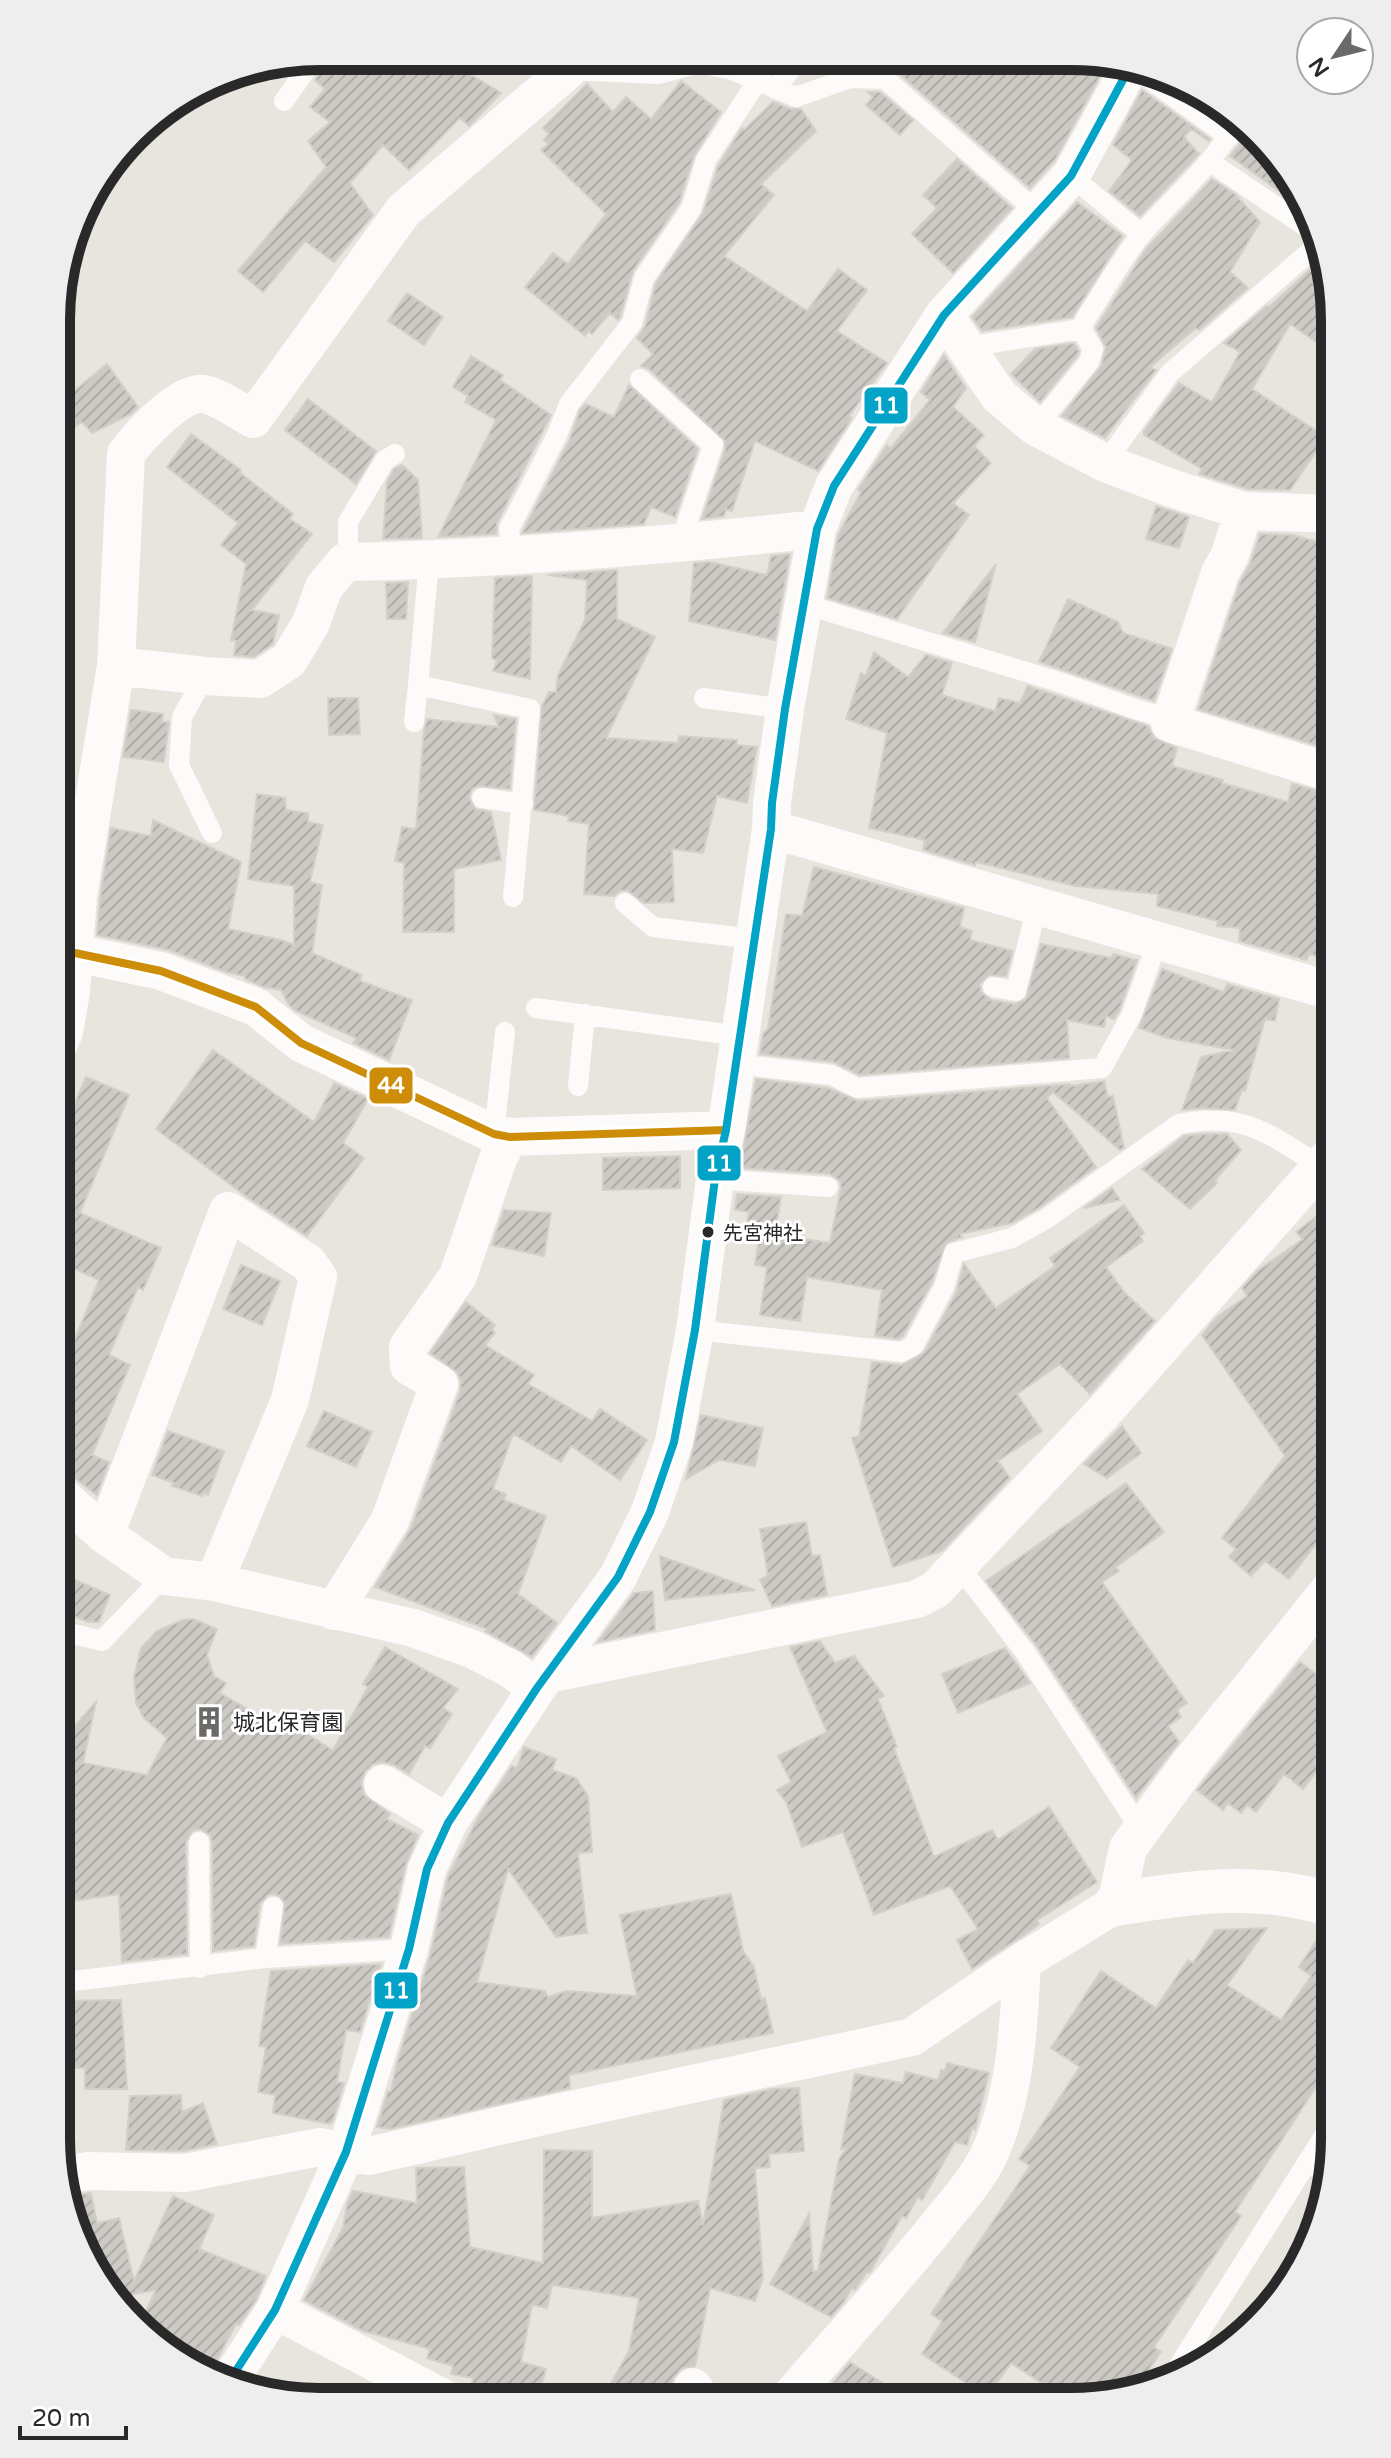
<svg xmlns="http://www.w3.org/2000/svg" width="1391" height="2458" font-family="'Varela Round','Noto Sans JP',sans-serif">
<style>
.building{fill:url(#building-hatch);stroke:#d3d0ca;stroke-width:2}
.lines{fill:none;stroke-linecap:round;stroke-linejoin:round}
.service{stroke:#fcfbfa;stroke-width:20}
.minor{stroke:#fcfbfa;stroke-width:38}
.tertiary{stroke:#fcfbfa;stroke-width:44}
.bus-1-casing{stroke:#fff;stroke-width:14}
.bus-2-casing{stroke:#fff;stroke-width:14}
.bus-1{stroke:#ce8d08;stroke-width:8}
.bus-2{stroke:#02a3c6;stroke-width:8}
.bus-dot{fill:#292929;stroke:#fff;stroke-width:3}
.labels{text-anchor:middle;stroke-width:6;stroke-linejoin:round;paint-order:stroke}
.bus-label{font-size:20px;fill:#292929;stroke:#fff;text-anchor:start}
.poi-label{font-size:22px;fill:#292929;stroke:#fff;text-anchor:start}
.rim{fill:none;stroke:#292929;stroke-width:10}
.line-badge{stroke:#fff;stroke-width:3}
.badge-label{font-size:22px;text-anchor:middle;font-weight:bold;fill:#fff}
</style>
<defs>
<pattern id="building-hatch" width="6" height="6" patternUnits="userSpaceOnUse" patternTransform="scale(2)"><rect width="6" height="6" fill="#cdcac5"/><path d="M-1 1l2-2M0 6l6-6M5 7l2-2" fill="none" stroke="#b0aea9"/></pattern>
</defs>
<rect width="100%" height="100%" fill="#e8e4de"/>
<path class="building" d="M330,56L432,57L449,71L455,65L501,93L469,126L460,118L409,170L383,145L350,183L373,215L334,262L305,241L263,292L238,271L326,167L308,141L330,122L310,107L325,89L315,80Z
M835,59L981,60L1108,61L1055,160L1030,188L894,69L885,66L843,67Z
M681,81L721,112L694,156L679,203L633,271L620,317L618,320L610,313L592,334L588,331L585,336L525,287L553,253L568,264L606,214L541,150L548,144L544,140L549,134L543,128L587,84L613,112L626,97L651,119Z
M1142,90L1210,139L1209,141L1191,129L1184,137L1199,154L1140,216L1109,191L1132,160L1113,145Z
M868,92H880L913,120L900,135L866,105L873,97Z
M773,102L791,109H801L816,131L761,184L774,195L724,256L807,311L838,269L867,290L837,331L887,363L849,416L852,418L818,471L755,441L732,511L726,509L724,516L702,519L725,449V441L649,369L641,366L653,354L637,338L645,326L656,283L703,213L718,166L742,128L744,130Z
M1248,126L1299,202L1297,204L1230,156L1240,144Z
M957,159L1012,208L953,273L912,234L937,208L923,195Z
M1212,179L1235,194L1260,222L1230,272L1248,288L1199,330L1196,328L1150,367L1156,370L1105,438L1062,416L1101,366L1106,347L1096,328L1146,249Z
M1077,202L1123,236L1072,317L982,331L972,317Z
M1316,264L1322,268L1313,283L1332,304L1335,355L1290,324L1252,389L1326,437L1290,490L1248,489L1199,474L1202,469L1144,435V431L1179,383L1212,402L1240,352L1224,343L1267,306L1269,307Z
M407,293L443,317L424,345L388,321Z
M1074,343L1079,351L1077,356L1040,402L1011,374L1035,349Z
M944,355L966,388L953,407L984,435L974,446L991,463L953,503L969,515L897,619L827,598L838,535L861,492L858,490L887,445L891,448L930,400L921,392Z
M471,356L503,375L500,380L551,415L497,523L496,534L438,537L496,420L465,402L468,396L453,387Z
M107,364L138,407L131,414L92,433L82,422L58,438V404Z
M629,385L698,449L675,517L651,507L644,524L522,533L569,441L580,410L586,404L614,417Z
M308,399L376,451L356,484L285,430Z
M191,434L241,470L239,472L293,514L290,519L312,534L252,610L279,615L273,644L254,657L234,655L236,641L231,640L246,564L221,545L238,523L167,467Z
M402,465L418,480L422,538L383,539L387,482L394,469Z
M1156,506L1189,517L1179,548L1146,539Z
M1260,534L1292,535L1330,545L1318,592L1323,594L1316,622L1335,624V751L1198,709L1240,582L1250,564Z
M790,554L775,640L689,621L694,563L710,562L767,575L771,556Z
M996,564L975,642L943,633L968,600Z
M617,570V619L655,637L606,738L678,743L679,736L737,740L736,745L757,747L747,803L717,796L703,853L672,849L674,902L644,903L627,890L620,891L614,896L584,894L589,824L568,821L569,816L534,810L542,706L549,692H556L558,675L585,620L587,580L548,575Z
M532,576L530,679L493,671L497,661L492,658L495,578Z
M408,582L406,619H387L386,583Z
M1068,599L1118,622L1123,633L1172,649L1154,701L1039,662Z
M874,652L908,677L926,655L952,663L942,695L995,711L999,698L1020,703L1028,686L1148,726L1154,738L1177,748L1172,766L1223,780L1222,783L1288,802L1292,784L1335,795V961L1309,954L1307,960L1239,941L1240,928L1217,926L1218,921L1157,906L1158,894L1075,886L976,862L975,865L923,850L925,840L869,828L887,733L846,719L861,673L866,676Z
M328,698H358L360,734L329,735Z
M131,710L163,714L162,722H169L164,762L123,757Z
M494,715L516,719L510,789L478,786L472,789L469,797L475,809L491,812L501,860L454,869V932H403L404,863L395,861L402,827L416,829L424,730L427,719L499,727Z
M257,794L285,798L286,810L308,813V822L323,825L310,882L322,885L312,953L362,975L360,981L412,1000L389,1060L353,1043L356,1038L296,1011L289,1005L281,990L264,987L245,979V976L226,972L169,950L97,935L100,899L111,828L151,836L153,820L241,862L228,929L281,940L294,945V886L248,879Z
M814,867L964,908L960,927L972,931L970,940L1013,951L1006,976L989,975L980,984L981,992L991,1000L1015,1004L1026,999L1041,944L1112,958L1113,954L1137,960L1119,1011L1114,1019L1106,1016L1104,1027L1067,1020L1069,1058L860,1075L833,1062L760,1054L763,1034L768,1028L786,914L802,916Z
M1162,969L1224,992L1227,984L1279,999L1275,1021L1265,1019L1245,1091L1242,1089L1235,1110L1202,1108L1182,1110L1201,1057L1234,1050L1167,1038L1139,1028Z
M213,1050L314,1122L334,1083L368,1099L343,1143L364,1158L307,1236L247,1197L156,1129Z
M86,1077L129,1095L80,1213L161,1248L143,1290L138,1287L109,1355L130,1365L92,1455L109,1462L97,1495L71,1475L57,1469V1383L99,1280L59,1262L57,1266V1145Z
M756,1079L828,1088L858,1101L1070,1084V1086L1104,1081L1108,1097L1113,1096L1124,1148L1120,1150L1053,1092L1047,1098L1096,1167L1039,1208L1012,1223L960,1234L962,1237L946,1243L932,1282L903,1336L899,1339L875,1336L882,1290L807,1277L800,1321L760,1315L767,1267L755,1265L760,1232L746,1230L749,1212L735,1210L737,1194L781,1197L775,1234H773L830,1243L841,1187L840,1181L830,1174L740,1168Z
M1203,1134H1227L1241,1150L1215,1180L1217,1183L1190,1209L1142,1169L1184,1136Z
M680,1156V1188L603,1190V1158Z
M1112,1188L1120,1200L1084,1208Z
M1335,1202V1519L1289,1579L1265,1561L1251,1576L1229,1557L1236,1549L1222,1538L1285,1456L1202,1335L1217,1317L1247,1296L1242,1288L1257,1271L1303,1239L1296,1232Z
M1124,1205L1144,1233L1140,1236L1143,1241L1106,1267L1125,1293L1155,1321L1090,1394L1060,1364L1017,1394L1042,1431L998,1461L1010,1478L942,1551L893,1567L852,1438L859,1436L872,1362L902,1365L924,1353L956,1293L964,1264L996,1308L1055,1266L1050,1258Z
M504,1210L551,1213L544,1256L492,1245Z
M241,1265L280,1281L262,1325L223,1309Z
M466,1302L495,1325L492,1330L495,1333L485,1345L534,1375L528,1384L592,1421L600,1409L647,1440L620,1480L571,1446L561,1462L513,1434L493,1489L506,1494L504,1500L546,1516L518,1594L557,1623L532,1657L485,1631L487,1629L375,1587L411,1528L460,1391L461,1381L457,1372L430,1353Z
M324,1411L372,1432L356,1467L307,1446Z
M701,1415L763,1428L755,1466L719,1460L686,1479Z
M1122,1426L1141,1453L1107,1478L1084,1464Z
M168,1431L224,1451L208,1495L203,1493L202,1496L172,1486L174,1483L152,1475Z
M1126,1483L1164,1532L1116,1567L1119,1571L1102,1582L1187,1703L1177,1710L1181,1717L1168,1726L1179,1742L1136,1798L1036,1645L986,1581Z
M806,1522L812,1556L820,1555L827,1595L772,1606L760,1580L768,1575L760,1529Z
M660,1556L755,1590L665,1600Z
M57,1572L110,1595L99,1622H88L57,1609Z
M653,1591L655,1630L598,1642L634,1593Z
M193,1619L217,1629L207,1655L214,1676L226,1683L220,1693L275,1725L280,1718L333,1750L368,1687L363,1684L385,1647L458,1689L443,1708L452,1714L430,1748L425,1746L409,1774L394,1765L383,1762L373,1764L365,1772L361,1783L364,1795L390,1814L387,1819L418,1835L406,1864L389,1937L280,1944L285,1903L280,1896L274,1894L268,1895L260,1904L254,1946L213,1951L212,1842L210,1835L200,1829L192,1831L186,1842L187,1954L122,1962L119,1894L65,1902L56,1843V1747L96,1702L83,1763L147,1775L167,1738L144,1718L136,1703L134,1677L141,1648L157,1631L182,1620Z
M820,1641L835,1663L854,1656L884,1696L878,1699L897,1747L894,1748L934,1857L992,1830L998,1840L1049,1807L1097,1882L1037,1920L1039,1924L1027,1933L972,1969L957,1940L978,1929L950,1886L874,1915L843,1832L802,1847L786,1802L777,1790L791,1782L778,1756L827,1732L790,1647Z
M1005,1648L1030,1683L958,1713L942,1674Z
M1300,1662L1335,1688V1734L1314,1762L1320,1767L1303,1789L1284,1774L1256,1812L1247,1805L1241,1813L1228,1803L1223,1810L1197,1790Z
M524,1747L556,1759L552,1770L576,1778L588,1796L592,1852L578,1853L587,1933L556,1937L508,1869L477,1982L545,1991L548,1997L567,1991L637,1996L620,1915L731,1894L743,1951L754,1967L761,1999L765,1998L773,2033L569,2075L570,2088L390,2129L377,2127L388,2091H391L397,2063L430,1956L448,1876L480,1814L512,1766L517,1768Z
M1267,1928L1227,1985L1281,2020L1311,1976L1299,1967L1316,1941L1329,1950L1334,1941V2059L1235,2212L1241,2216L1154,2347L1161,2352L1134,2391L1070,2402L1011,2363L987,2397L922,2354L942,2321L931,2314L1030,2166L1019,2159L1080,2067L1051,2048L1101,1971L1156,2008L1188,1960L1193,1963L1215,1930Z
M381,1964L360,2032L346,2030L337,2082L344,2083L333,2121L330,2124L273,2113L275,2095L258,2092L266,2047L259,2046L271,1971Z
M121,2000L127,2089H85V2068H56V2001Z
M947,2063L989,2073L975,2130L972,2128L967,2145L955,2142L922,2200L918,2197L906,2218L902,2216L870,2272H867L855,2290L852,2288L844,2302L831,2317L770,2284L809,2214L813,2271H818L839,2159L846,2148L841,2149L855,2074L903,2083L906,2072L938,2080L941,2070L945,2071Z
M799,2088L804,2151L769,2154L770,2167L755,2168L763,2278L755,2301L710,2288L695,2366L682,2368L673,2378L671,2389L676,2401H601L629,2351L639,2298L552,2285L547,2308L532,2305L521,2362L546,2369L537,2400H504L470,2391L473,2378L451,2374L453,2366L427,2358L430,2349L363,2331L304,2300L343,2228L347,2204L353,2191L417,2203L416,2168L464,2167L470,2247L543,2263L544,2150L592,2151V2218L698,2201L703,2225L724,2100L772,2089Z
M181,2095L182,2112L203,2103L217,2144L183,2151L126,2150L130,2096Z
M91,2193L97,2223L119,2218L134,2281L173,2196L214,2215L199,2249L266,2276L256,2300L239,2325L236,2324L212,2369L159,2347L139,2325L156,2290L113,2298L101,2285L70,2223L66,2197Z
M850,2362L912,2402L818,2401Z"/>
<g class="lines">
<path class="service" d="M496,57L568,70L658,74L700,63L732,70L796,97L850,78L885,79L1036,211
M646,58L686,62
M1131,66L1229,137
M775,89L799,59
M284,101L315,57
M1211,159L1216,166L1321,237
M1071,176L1141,234
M966,347L1081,329
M640,379L713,445L680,544
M1036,427L1089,362L1093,349L1081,329L1086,318C1105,290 1122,257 1144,231C1176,195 1217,162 1238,118
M1105,463L1170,373L1322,241
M512,555L509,529L557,435L569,404L632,323L644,278L691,209L706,160L758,80
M429,560L418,685L530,709L513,897
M345,562L348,550V522L385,460L395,454
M804,604L1059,682L1138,710L1171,719
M205,676L182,717L179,765L212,833
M704,698L785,709
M414,722L418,685
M482,798L523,804
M58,825L91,824
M625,903L653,927L754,939
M993,987L1016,991L1037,906
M536,1008L740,1036
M735,1064L832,1075L857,1088L1102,1068L1131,1016L1158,940
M578,1086L585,1014
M494,1134L505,1032
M715,1179L828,1187
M695,1330L902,1352L913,1346L944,1287L954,1253L1012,1238L1046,1219L1179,1124C1244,1111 1269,1134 1322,1167
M958,1565L1025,1652L1141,1830
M57,1630L102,1641L164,1576
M199,1842L200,1968
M265,1958L273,1907
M56,1983L265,1958L409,1949
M1308,2161L1330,2176
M1169,2381L1334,2120"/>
<path class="minor" d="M944,315L999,396L1036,427L1105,463L1171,488L1244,511L1335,514
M1244,511L1229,557L1220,573L1170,723L1335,774
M116,666L205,676L260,679L289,660L311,623L324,587L345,562C503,559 660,546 817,529
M771,829L1335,992
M75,953L161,971L256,1007L301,1043L494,1134L510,1137L726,1130
M57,1048L64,1032L71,992L78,896L116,666L126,454C138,437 180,391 203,394C215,395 241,412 253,419L404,210L568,70
M57,1492L105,1535L164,1576L214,1582L413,1628L472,1649L509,1668L537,1688
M105,1535L228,1211L308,1263L318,1277L290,1400L214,1582
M334,1611L390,1520L439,1384L409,1366L408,1347L458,1276L499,1156L510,1137
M549,1674L917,1599L935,1590L1110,1405L1335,1150
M383,1784L448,1823
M62,2175L88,2171L185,2173L320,2147L369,2156L543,2116L912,2037L1022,1962L1116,1904L1128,1848L1190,1763L1335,1583
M275,2310L447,2400
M232,2377L275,2310L346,2152L409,1949L427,1869L448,1823L537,1688L618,1577L650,1512L674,1442L695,1330L715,1179L726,1130L771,829L772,803L785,709L817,529L834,486L944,315L1071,176L1131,65
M693,2387L702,2401
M787,2401C836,2344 887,2288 935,2229C956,2202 982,2176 994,2143C1016,2086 1019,2023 1022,1962"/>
<path class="tertiary" d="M1116,1904C1191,1892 1261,1881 1334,1906"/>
<defs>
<path id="bus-1" d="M75,953L161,971L256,1007L301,1043L494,1134L510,1137L726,1130"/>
<path id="bus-2" d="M232,2377L275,2310L346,2152L409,1949L427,1869L448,1823L537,1688L618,1577L650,1512L674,1442L695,1330L715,1179L726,1130L771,829L772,803L785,709L817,529L834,486L944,315L1071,176L1131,65"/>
</defs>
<use href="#bus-1" class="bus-1-casing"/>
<use href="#bus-2" class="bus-2-casing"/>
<use href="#bus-1" class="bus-1"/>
<use href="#bus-2" class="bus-2"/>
</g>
<defs>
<symbol id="building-bare" viewBox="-9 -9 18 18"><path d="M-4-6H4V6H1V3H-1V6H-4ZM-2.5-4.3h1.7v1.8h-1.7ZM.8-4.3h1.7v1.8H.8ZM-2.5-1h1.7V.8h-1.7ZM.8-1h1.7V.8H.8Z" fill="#6c6a68" stroke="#fff" stroke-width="2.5" paint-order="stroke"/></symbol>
</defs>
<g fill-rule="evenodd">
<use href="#building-bare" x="187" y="1700" width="44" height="44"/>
</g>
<circle class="bus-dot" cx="708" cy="1232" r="7"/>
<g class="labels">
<g class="bus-label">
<text x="723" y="1240">先宮神社</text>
</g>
<g class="poi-label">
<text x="233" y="1730">城北保育園</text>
</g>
</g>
<path d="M0 0H1391V2458H0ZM320 70H1071A250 250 0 0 1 1321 320V2138A250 250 0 0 1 1071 2388H320A250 250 0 0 1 70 2138V320A250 250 0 0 1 320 70Z" fill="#eee" fill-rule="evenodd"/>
<path class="rim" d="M320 70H1071A250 250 0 0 1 1321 320V2138A250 250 0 0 1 1071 2388H320A250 250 0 0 1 70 2138V320A250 250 0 0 1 320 70Z"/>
<g class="line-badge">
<rect x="863" y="386" width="46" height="39" rx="8" fill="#02a3c6"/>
<rect x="368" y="1066" width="46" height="39" rx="8" fill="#ce8d08"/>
<rect x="696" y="1144" width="46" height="38" rx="8" fill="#02a3c6"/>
<rect x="373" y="1971" width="46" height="39" rx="8" fill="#02a3c6"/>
</g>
<g class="badge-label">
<text x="886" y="413">11</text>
<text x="391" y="1093">44</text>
<text x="719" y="1171">11</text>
<text x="396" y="1998">11</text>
</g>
<g transform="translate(1335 56) rotate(235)"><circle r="38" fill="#ffffff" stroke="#a9a9a9" stroke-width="2"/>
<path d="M0-6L14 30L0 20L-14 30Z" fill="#6c6a68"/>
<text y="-12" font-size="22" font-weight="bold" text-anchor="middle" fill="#292929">N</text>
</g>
<path d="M20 2426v12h106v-12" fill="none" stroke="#292929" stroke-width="4"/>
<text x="32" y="2426" font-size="24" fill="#292929" stroke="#ffffff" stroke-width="6" paint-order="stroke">20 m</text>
</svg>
